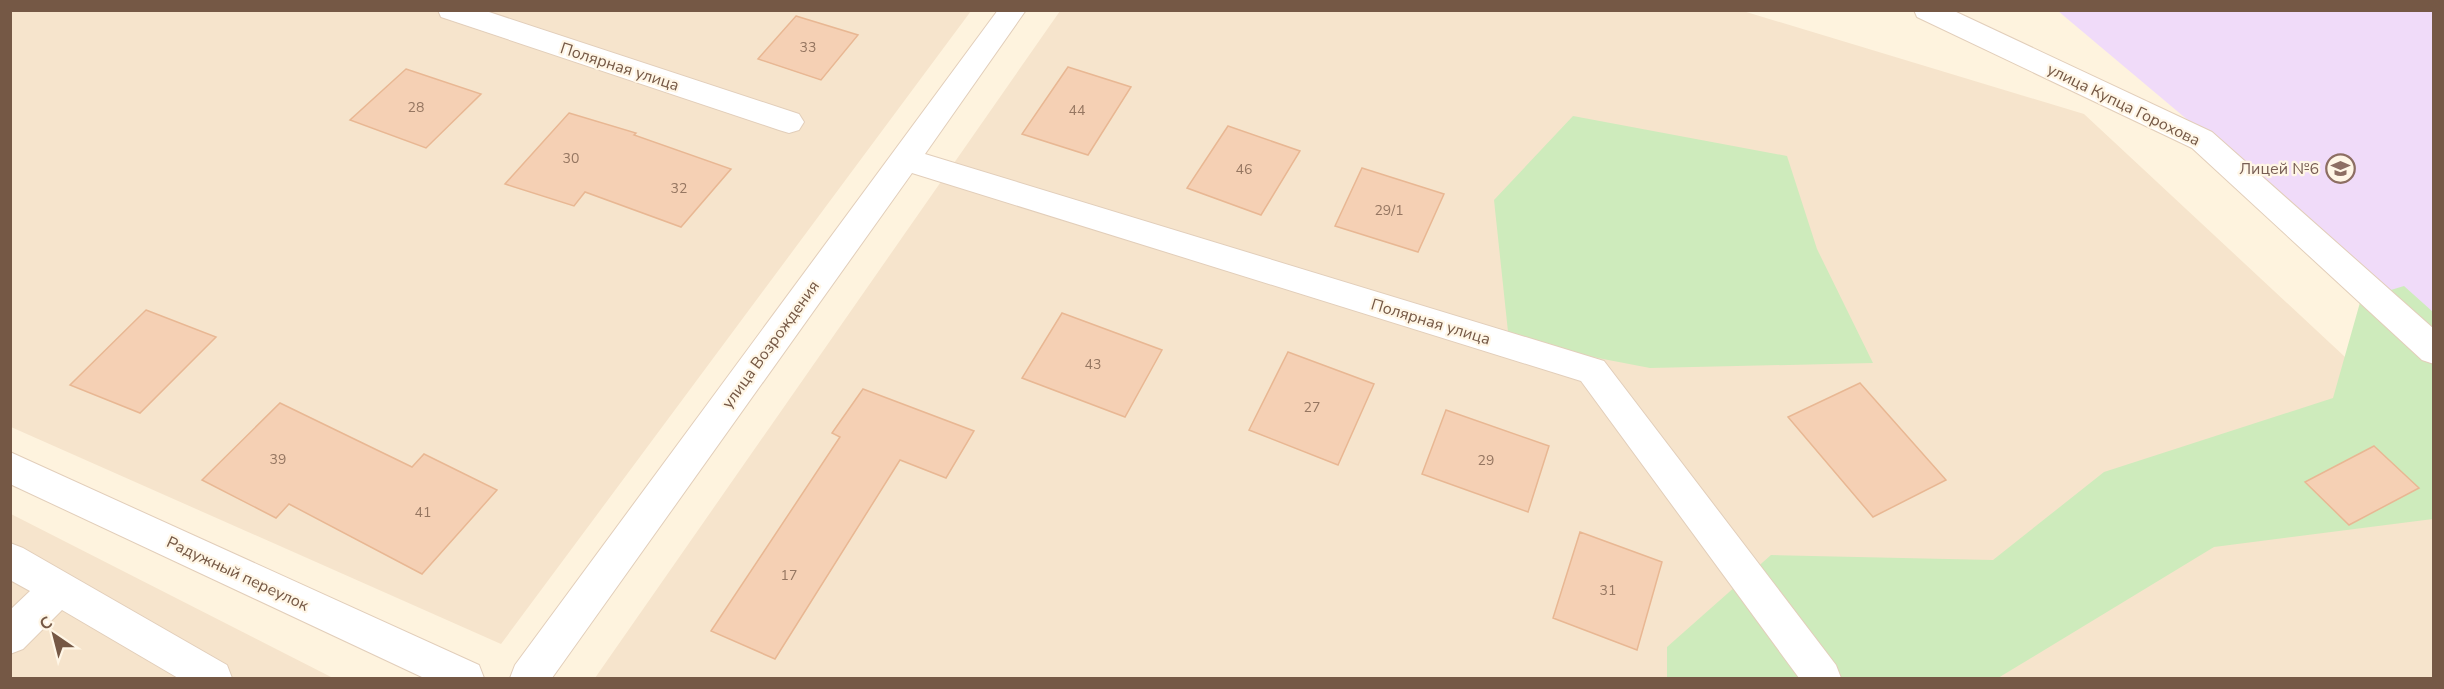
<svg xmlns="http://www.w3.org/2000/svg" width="2444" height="689" font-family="'Nunito Sans',sans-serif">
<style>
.residential{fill:#f6e4cc}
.education{fill:#f0dbf9}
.green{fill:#ceebbc}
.building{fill:#f5d0b4;stroke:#e8b793;stroke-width:1.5}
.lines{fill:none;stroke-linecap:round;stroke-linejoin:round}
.minor-casing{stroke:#e2ceba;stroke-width:2}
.minor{fill:#fff;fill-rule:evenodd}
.labels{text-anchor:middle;stroke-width:4.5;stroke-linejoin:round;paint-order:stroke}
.number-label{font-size:14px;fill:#957661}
.street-label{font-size:16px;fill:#755845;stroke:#fff6e6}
.education-label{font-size:16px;fill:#785e54;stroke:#fff6e6;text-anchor:end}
</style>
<rect width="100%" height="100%" fill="#fef3de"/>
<path class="residential" d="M11,11H971L501,644L11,427Z
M1060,11H1743L2084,114L2433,439V678H595Z
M11,514L333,678H11Z"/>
<path class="education" d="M2058,11H2433V326Z"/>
<path class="green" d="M1573,116L1787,156L1817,249L1873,363L1650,368L1509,341L1494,200Z
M2404,286L2433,312V519L2214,547L1998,678H1667V647L1771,555L1993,560L2104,472L2333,398L2361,299Z"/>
<path class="building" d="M796,16L858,35L821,80L758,59Z
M1068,67L1131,87L1088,155L1022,134Z
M406,69L481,94L426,148L350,120Z
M569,113L636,133L634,135L731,169L681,227L585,192L574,206L505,184Z
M1228,126L1300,151L1261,215L1187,188Z
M1362,168L1444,194L1418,252L1335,226Z
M146,310L216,337L140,413L70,385Z
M1062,313L1162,350L1125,417L1022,378Z
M1288,352L1374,384L1338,465L1249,430Z
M1860,383L1946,480L1873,517L1788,417Z
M863,389L974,431L946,478L900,460L775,659L711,631L840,437L832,433Z
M280,403L412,467L424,454L497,490L422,574L289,504L276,518L202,480Z
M1446,410L1549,446L1528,512L1422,474Z
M2374,446L2419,488L2349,525L2305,482Z
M1580,532L1662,562L1637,650L1553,618Z"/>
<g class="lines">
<defs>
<path id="minor" d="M438,10H483L799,114L804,122L799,130L789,133L779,130L441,17Z
M998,10H1026L925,154L1604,361L1836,665L1841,678H1799L1581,381L912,173L552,678H510L515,665Z
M1914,10H1952L2212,132L2434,329V364L2422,360L2192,148L1917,17Z
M10,452L479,665L484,678H424L10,484Z
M10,543L23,548L227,665L232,678H178L62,610L23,649L10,654V610L30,591L10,580Z"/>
</defs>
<use href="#minor" class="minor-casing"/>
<use href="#minor" class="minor"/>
</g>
<defs>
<symbol id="school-ring" viewBox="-11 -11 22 22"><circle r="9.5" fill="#fff6e6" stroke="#8d6e63" stroke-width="1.5"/><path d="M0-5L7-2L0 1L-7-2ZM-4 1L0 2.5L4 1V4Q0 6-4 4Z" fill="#8d6e63"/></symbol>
</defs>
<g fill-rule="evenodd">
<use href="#school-ring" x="2324" y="152" width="33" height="33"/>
</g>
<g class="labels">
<g class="number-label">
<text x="808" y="52">33</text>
<text x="416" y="112">28</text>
<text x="1077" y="115">44</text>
<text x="571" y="163">30</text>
<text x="1244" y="174">46</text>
<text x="679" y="193">32</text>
<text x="1389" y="215">29/1</text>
<text x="1093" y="369">43</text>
<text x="1312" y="412">27</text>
<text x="278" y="464">39</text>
<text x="1486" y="465">29</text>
<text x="423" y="517">41</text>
<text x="789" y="580">17</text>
<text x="1608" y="595">31</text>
</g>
<g class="street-label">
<text transform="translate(620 66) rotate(18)" y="6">Полярная улица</text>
<text transform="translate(2124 104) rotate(26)" y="6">улица Купца Горохова</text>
<text transform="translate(1431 321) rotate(17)" y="6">Полярная улица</text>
<text transform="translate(770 344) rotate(-54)" y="6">улица Возрождения</text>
<text transform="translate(238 573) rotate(25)" y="6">Радужный переулок</text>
</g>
<g class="education-label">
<text x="2319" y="174">Лицей №6</text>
</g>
</g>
<rect width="2444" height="689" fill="none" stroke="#755845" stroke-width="24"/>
<g transform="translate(54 635) rotate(325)" stroke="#fff6e6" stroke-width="4.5" paint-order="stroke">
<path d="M0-4.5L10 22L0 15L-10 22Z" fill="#755845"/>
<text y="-9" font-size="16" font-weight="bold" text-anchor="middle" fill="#755845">С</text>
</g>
</svg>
